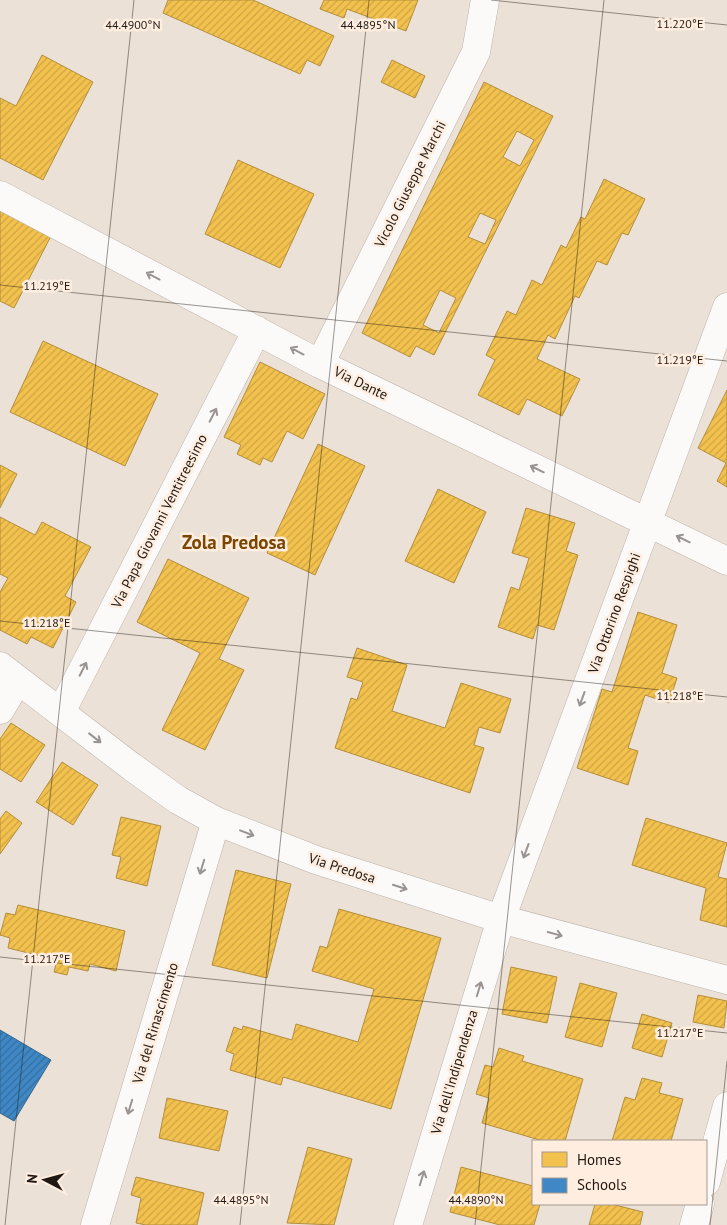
<svg xmlns="http://www.w3.org/2000/svg" width="727" height="1225" font-family="'PT Sans',sans-serif">
<style>
.homes{fill:url(#homes-hatch);stroke:#b38e3c;fill-rule:evenodd}
.schools{fill:url(#schools-hatch);stroke:#35668f}
.lines{fill:none;stroke-linecap:round;stroke-linejoin:round}
.minor-casing{stroke:#bcb3ab;stroke-width:29}
.minor{stroke:#fcfaf9;stroke-width:28}
.oneway{stroke:#999491}
.ticks{fill:none;stroke:#1f1812;stroke-width:1;stroke-opacity:0.45}
.labels{text-anchor:middle;stroke-width:5;stroke-linejoin:round;paint-order:stroke}
.street-label{font-size:14px;fill:#1f1812;stroke:#ffeee0}
.district-label{font-size:19px;font-weight:bold;fill:#7a4602;stroke:#ffeee0}
.ticks-label{font-size:12px;text-anchor:middle;fill:#1f1812;stroke:#ffeee0;stroke-width:5;stroke-linejoin:round;paint-order:stroke}
</style>
<defs>
<pattern id="homes-hatch" width="6" height="6" patternUnits="userSpaceOnUse" patternTransform="scale(1.25)"><rect width="6" height="6" fill="#f2c14e"/><path d="M-1 1l2-2M0 6l6-6M5 7l2-2" fill="none" stroke="#cfa543"/></pattern>
<pattern id="schools-hatch" width="6" height="6" patternUnits="userSpaceOnUse" patternTransform="scale(1.25)"><rect width="6" height="6" fill="#3f88c5"/><path d="M-1 1l2-2M0 6l6-6M5 7l2-2" fill="none" stroke="#346e9f"/></pattern>
</defs>
<rect width="100%" height="100%" fill="#ece1d6"/>
<path class="homes" d="M168,0H253L334,36L320,66L307,60L300,74L163,13Z
M324,0H418L406,31L347,9L344,18L320,9Z
M42,55L93,82L43,180L0,158V98L16,106Z
M392,60L425,76L415,98L381,82Z
M484,82L553,116L434,355L416,346L410,357L362,333ZM517,131L534,140L520,166L503,157ZM480,213L496,220L485,244L468,237ZM440,290L456,298L439,333L423,325Z
M238,160L314,194L280,268L205,234Z
M604,179L645,199L628,235L622,233L607,265L597,261L579,298L575,296L555,339L548,335L537,359L580,379L562,416L527,399L519,415L478,395L495,360L486,355L507,311L516,315L532,280L542,285L561,245L566,248L581,217L585,219Z
M0,208L52,234L14,308L0,301Z
M43,341L158,394L125,466L10,412Z
M260,362L325,394L303,439L287,431L272,462L263,458L260,465L237,454L241,445L224,437Z
M727,390V487L717,481L726,463L698,448Z
M318,444L365,466L315,575L267,553Z
M0,465L17,474L0,508Z
M438,489L486,512L454,583L405,561Z
M526,508L575,523L566,551L578,555L554,630L537,625L533,639L498,627L511,587L519,590L529,558L512,553Z
M0,517L35,535L42,522L91,547L65,596L76,602L53,648L31,637L27,644L0,630V592L8,578L0,574Z
M168,559L249,598L219,659L244,670L205,750L162,730L200,653L137,622Z
M638,612L677,625L662,673L677,678L669,703L645,695L628,748L638,751L628,785L577,768L602,689L612,692Z
M357,648L407,665L392,711L445,728L461,683L511,699L500,733L479,727L474,745L484,748L470,793L335,748L351,698L357,700L363,682L347,677Z
M11,723L45,745L21,782L0,769V739Z
M62,762L98,785L73,825L36,802Z
M6,811L22,823L0,854V819Z
M121,817L161,826L147,886L116,878L121,857L112,855Z
M646,818L727,843L718,877L727,879V927L700,920L706,888L632,865Z
M236,870L291,884L267,978L212,965Z
M18,905L125,931L116,971L90,964L88,971L69,967L67,975L54,972L57,960L8,948L10,938L0,935L6,913L15,915Z
M339,909L441,938L391,1109L283,1077L281,1085L230,1070L234,1054L226,1051L234,1027L242,1030L243,1026L292,1040L296,1024L358,1042L374,989L312,971L320,946L327,948Z
M511,967L557,977L547,1023L502,1014Z
M580,983L617,993L602,1047L565,1037Z
M698,995L727,1001L724,1028L693,1022Z
M642,1014L672,1023L662,1057L632,1048Z
M499,1048L524,1056L522,1061L583,1079L565,1141H543L482,1123L489,1098L476,1094L485,1065L493,1067Z
M642,1078L662,1083L659,1093L683,1099L671,1141H612L625,1097L635,1100Z
M167,1098L228,1111L219,1151L159,1138Z
M308,1147L352,1159L334,1225L287,1223Z
M461,1167L533,1186V1204H540L534,1225H500L450,1212Z
M136,1177L204,1193L197,1225H146L136,1223L141,1198L131,1195Z
M595,1204H611L643,1212L640,1225H589Z"/>
<path class="schools" d="M0,1030L51,1060L14,1121L0,1113Z"/>
<g class="lines">
<defs>
<path id="minor" d="M0,195L320,364L727,561
M320,364L476,52L485,0
M0,666L132,767L178,800L216,821L316,860L501,919L727,980
M0,710L18,680
M61,712L257,330
M706,1182L727,1106
M95,1225L216,821
M408,1225L501,919L727,307
M694,1225L700,1204"/>
</defs>
<use href="#minor" class="minor-casing"/>
<use href="#minor" class="minor"/>
</g>
<defs><path id="oneway-shaft" d="M-6 0H5M1.5-3L5.5 0L1.5 3" fill="none" stroke-width="1.6" stroke-linecap="round" stroke-linejoin="round" transform="scale(1.25)"/></defs>
<g class="oneway">
<use href="#oneway-shaft" transform="translate(153 276) rotate(-152)"/>
<use href="#oneway-shaft" transform="translate(297 351) rotate(-152)"/>
<use href="#oneway-shaft" transform="translate(213 415) rotate(-63)"/>
<use href="#oneway-shaft" transform="translate(537 469) rotate(-154)"/>
<use href="#oneway-shaft" transform="translate(683 539) rotate(-154)"/>
<use href="#oneway-shaft" transform="translate(83 669) rotate(-63)"/>
<use href="#oneway-shaft" transform="translate(582 699) rotate(110)"/>
<use href="#oneway-shaft" transform="translate(95 738) rotate(38)"/>
<use href="#oneway-shaft" transform="translate(247 833) rotate(21)"/>
<use href="#oneway-shaft" transform="translate(526 851) rotate(110)"/>
<use href="#oneway-shaft" transform="translate(202 867) rotate(107)"/>
<use href="#oneway-shaft" transform="translate(400 887) rotate(18)"/>
<use href="#oneway-shaft" transform="translate(555 934) rotate(15)"/>
<use href="#oneway-shaft" transform="translate(479 989) rotate(-73)"/>
<use href="#oneway-shaft" transform="translate(130 1107) rotate(107)"/>
<use href="#oneway-shaft" transform="translate(422 1178) rotate(-73)"/>
</g>
<path class="ticks" d="M491,0L727,25M0,285L727,361M0,621L727,697M0,957L727,1033M5,1225L134,0M240,1225L369,0M475,1225L604,0M710,1225L727,1061"/>
<g class="labels">
<g class="street-label">
<text transform="translate(410 184) rotate(-63)" y="5">Vicolo Giuseppe Marchi</text>
<text transform="translate(361 383) rotate(26)" y="5">Via Dante</text>
<text transform="translate(159 521) rotate(-63)" y="5">Via Papa Giovanni Ventitreesimo</text>
<text transform="translate(614 613) rotate(-70)" y="5">Via Ottorino Respighi</text>
<text transform="translate(342 868) rotate(18)" y="5">Via Predosa</text>
<text transform="translate(155 1023) rotate(-73)" y="5">Via del Rinascimento</text>
<text transform="translate(454 1072) rotate(-73)" y="5">Via dell'Indipendenza</text>
</g>
<g class="district-label">
<text x="234" y="549">Zola Predosa</text>
</g>
</g>
<g class="ticks-label">
<text x="680" y="28">11.220°E</text>
<text x="133" y="29">44.4900°N</text>
<text x="368" y="29">44.4895°N</text>
<text x="47" y="290">11.219°E</text>
<text x="680" y="364">11.219°E</text>
<text x="47" y="627">11.218°E</text>
<text x="680" y="700">11.218°E</text>
<text x="47" y="963">11.217°E</text>
<text x="680" y="1037">11.217°E</text>
<text x="241" y="1204">44.4895°N</text>
<text x="476" y="1204">44.4890°N</text>
</g>
<rect x="532" y="1140" width="175" height="65" fill="#ffeee0" stroke="#a5988e"/>
<rect x="542" y="1152" width="25" height="15" fill="#f2c14e" stroke="#a5988e"/>
<text x="577" y="1165" font-size="15" fill="#1f1812">Homes</text>
<rect x="542" y="1178" width="25" height="15" fill="#3f88c5" stroke="#a5988e"/>
<text x="577" y="1190" font-size="15" fill="#1f1812">Schools</text>
<g transform="translate(45 1180) rotate(276)" stroke="#ffeee0" stroke-width="4" paint-order="stroke">
<path d="M0-4L9 19L0 12L-9 19Z" fill="#1f1812"/>
<text y="-8" font-size="14" font-weight="bold" text-anchor="middle" fill="#1f1812">N</text>
</g>
</svg>
